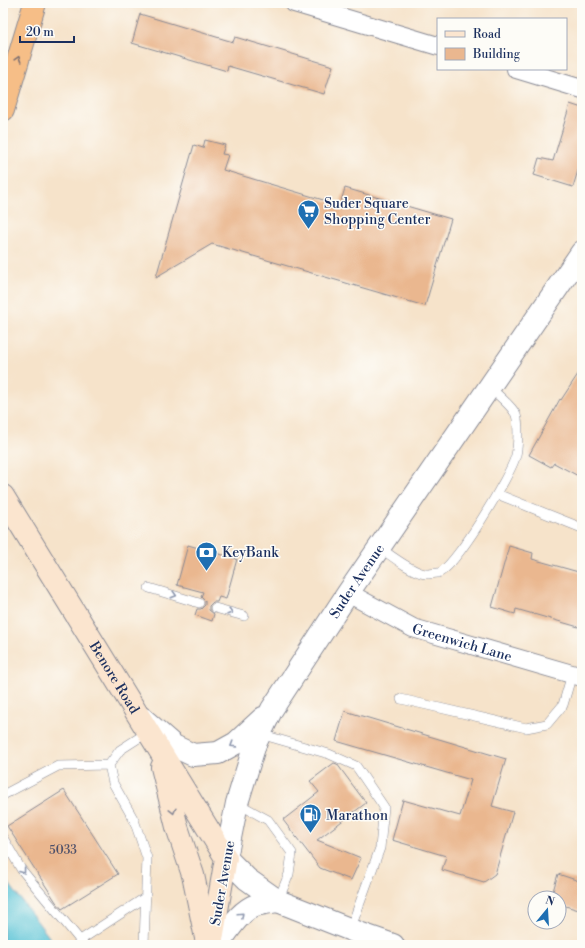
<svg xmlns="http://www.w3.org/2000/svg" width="585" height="948" font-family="'Libre Bodoni',serif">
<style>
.water{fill:#5bc4d7;stroke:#3b7a9a}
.building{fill:#eab78f}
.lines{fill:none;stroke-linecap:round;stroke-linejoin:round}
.service-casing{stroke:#888994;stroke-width:10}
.minor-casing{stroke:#888994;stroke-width:20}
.tertiary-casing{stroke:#888994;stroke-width:24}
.secondary-casing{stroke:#888994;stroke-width:24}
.motorway-casing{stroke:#888994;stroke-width:24}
.service{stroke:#fff;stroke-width:9}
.minor{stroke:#fff;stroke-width:18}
.tertiary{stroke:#fff;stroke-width:22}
.secondary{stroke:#fbe5cf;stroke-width:22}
.motorway{stroke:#f6be87;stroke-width:22}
.oneway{stroke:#7e6f70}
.oneway2{stroke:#8d97ae}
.oneway3{stroke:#8b8a96}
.labels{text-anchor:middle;stroke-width:3;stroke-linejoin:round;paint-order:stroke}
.number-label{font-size:12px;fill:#4f516a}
.poi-label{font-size:14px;fill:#1b2f5e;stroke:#fdfcf7;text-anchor:start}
.street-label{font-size:14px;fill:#1b2f5e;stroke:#fdfcf7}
</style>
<rect width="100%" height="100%" fill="#fdfcf7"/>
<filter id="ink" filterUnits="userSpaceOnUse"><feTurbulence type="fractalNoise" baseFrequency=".025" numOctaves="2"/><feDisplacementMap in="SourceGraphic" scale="8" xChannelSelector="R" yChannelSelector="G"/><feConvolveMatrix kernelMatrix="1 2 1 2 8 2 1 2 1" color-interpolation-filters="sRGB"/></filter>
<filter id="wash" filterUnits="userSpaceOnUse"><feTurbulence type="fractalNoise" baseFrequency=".012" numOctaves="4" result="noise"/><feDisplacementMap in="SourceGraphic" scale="16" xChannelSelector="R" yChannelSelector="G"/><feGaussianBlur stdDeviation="0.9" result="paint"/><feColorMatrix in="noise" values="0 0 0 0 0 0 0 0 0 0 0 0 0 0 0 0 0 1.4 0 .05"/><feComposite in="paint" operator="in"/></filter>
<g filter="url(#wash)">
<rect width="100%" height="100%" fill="#f6e3ca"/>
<path class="water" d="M3,876L55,945H3Z"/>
<g id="blocks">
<path class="building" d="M140,14L233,42L235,37L333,66L324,94L228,66L227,71L132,43Z
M570,104L582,108V157L573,187L534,175L539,158L553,161Z
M205,140L225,145L222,154L228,155L223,170L340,205L345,188L451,219L425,306L212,244L156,277L194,145L203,148Z
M582,368V478L554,463L551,467L529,455L560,399L561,400Z
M188,545L237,559L226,599L219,597L217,602H213L209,606V610L214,614L212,621L195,615L197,609H201L205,605V601L201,597L203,592L177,585Z
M509,546L533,553L532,559L582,573V628L516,609L515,614L492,607Z
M345,711L506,759L492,806L513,812L495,874L484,882L442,870L446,856L392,840L403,800L460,816L471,780L336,741Z
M334,763L337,764L366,803L317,840L361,858L351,880L320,868L283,820L319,792L310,781Z
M64,790L118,874L62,909L56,902L7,826Z
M558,874L582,882V911L559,904V898H551Z"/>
</g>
</g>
<g filter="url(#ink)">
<use href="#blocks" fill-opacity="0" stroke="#888994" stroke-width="1"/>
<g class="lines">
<defs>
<path id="service" d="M497,494L582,528
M379,547C390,555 413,573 426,574C430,574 435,573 438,573C454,570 512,473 516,455C518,446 519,424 516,415C513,407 496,393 489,387
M149,588L199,603
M215,608L244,616
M401,699L526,728L547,724L563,705L572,674
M260,734L329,754L356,766L384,807L380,848L350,930
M3,795L58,766L109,765
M237,803L268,820L292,853L289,874L278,901
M3,838L21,869L84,945
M79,941L146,897
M144,945L147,858L134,820L113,783L109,765L120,750L148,732"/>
<g id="minor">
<path d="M294,3L438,46"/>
<path d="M516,69L582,89"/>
<path id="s1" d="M348,593L413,628L582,677"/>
</g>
<g id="tertiary">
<path d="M142,718L174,746L193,755L218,753L236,743L263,718"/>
<path d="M217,945C228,932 239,911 256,905C263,903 271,902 278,901"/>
<path id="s2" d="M393,945L359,933L278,901L247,879L226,858L237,803L255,744L272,709L348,593L582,252"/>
</g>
<g id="secondary">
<path id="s3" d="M3,496L226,858L211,945"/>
<path d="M162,767L177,827L193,875L207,943"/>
</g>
<path id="motorway" d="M3,110L35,3"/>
</defs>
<use href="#service" class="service-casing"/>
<use href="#minor" class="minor-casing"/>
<use href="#tertiary" class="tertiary-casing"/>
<use href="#secondary" class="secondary-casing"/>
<use href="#motorway" class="motorway-casing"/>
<use href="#service" class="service"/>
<use href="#minor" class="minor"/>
<use href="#tertiary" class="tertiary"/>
<use href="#secondary" class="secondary"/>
<use href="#motorway" class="motorway"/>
</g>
<defs><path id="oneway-chevron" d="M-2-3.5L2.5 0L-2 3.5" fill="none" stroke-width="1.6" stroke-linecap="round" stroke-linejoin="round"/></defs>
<use class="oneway" href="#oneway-chevron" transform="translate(18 59) rotate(-73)"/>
<g class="oneway2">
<use href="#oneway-chevron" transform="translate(174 595) rotate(16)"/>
<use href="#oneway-chevron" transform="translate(230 612) rotate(17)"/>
<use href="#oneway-chevron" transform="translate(233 745) rotate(148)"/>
<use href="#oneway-chevron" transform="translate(23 871) rotate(53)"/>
<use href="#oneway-chevron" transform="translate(241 915) rotate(-43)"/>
</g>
<use class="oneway3" href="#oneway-chevron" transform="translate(173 811) rotate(76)"/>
</g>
<defs>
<symbol id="supermarket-pin" viewBox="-11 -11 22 30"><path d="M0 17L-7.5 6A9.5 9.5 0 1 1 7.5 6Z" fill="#1f6fb2" stroke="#fdfcf7"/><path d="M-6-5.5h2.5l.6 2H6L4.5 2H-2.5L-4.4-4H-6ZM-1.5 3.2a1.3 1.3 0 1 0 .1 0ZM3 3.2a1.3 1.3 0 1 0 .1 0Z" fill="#fff"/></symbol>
<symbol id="bank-pin" viewBox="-11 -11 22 30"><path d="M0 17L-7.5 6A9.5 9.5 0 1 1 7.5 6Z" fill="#1f6fb2" stroke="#fdfcf7"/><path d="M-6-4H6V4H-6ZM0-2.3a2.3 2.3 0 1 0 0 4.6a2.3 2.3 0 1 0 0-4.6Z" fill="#fff"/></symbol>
<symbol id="fuel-pin" viewBox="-11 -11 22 30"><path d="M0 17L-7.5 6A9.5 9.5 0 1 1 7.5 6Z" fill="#1f6fb2" stroke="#fdfcf7"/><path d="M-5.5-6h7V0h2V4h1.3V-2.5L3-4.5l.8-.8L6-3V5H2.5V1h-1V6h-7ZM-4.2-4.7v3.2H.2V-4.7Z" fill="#fff"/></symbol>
</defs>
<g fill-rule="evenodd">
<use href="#supermarket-pin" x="296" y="198" width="25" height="34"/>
<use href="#bank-pin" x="194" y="540" width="25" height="34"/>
<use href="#fuel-pin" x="298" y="802" width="25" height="34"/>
</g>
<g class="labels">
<g class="number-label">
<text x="63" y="854">5033</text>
</g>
<g class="poi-label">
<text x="324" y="208">Suder Square<tspan x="324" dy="16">Shopping Center</tspan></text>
<text x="222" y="557">KeyBank</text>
<text x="326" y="820">Marathon</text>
</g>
<g class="street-label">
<text dy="5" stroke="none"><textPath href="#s2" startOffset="501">Suder Avenue</textPath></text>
<text dy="5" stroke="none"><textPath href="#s1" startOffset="125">Greenwich Lane</textPath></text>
<text dy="5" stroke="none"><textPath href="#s3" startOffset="213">Benore Road</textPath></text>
<text transform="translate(222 883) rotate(-80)" y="5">Suder Avenue</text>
</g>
</g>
<rect width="585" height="948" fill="none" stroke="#fdfcf7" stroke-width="16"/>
<rect x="437" y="18" width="130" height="52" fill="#fdfcf7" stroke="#a3aaba"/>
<rect x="445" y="31" width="20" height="6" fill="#fbe5cf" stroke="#a3aaba"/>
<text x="473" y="38" font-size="12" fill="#1b2f5e">Road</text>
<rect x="445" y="48" width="20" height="12" fill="#eab78f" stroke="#a3aaba"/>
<text x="473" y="58" font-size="12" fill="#1b2f5e">Building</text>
<g transform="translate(547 910) rotate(18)"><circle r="19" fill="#fdfcf7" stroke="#a3aaba"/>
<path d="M0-3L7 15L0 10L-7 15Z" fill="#1f6fb2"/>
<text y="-6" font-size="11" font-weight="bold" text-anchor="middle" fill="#1b2f5e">N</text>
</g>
<path d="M20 36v6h54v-6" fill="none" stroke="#1b2f5e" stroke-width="2"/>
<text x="26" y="36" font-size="12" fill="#1b2f5e" stroke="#fdfcf7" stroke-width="3" paint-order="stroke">20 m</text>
</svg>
